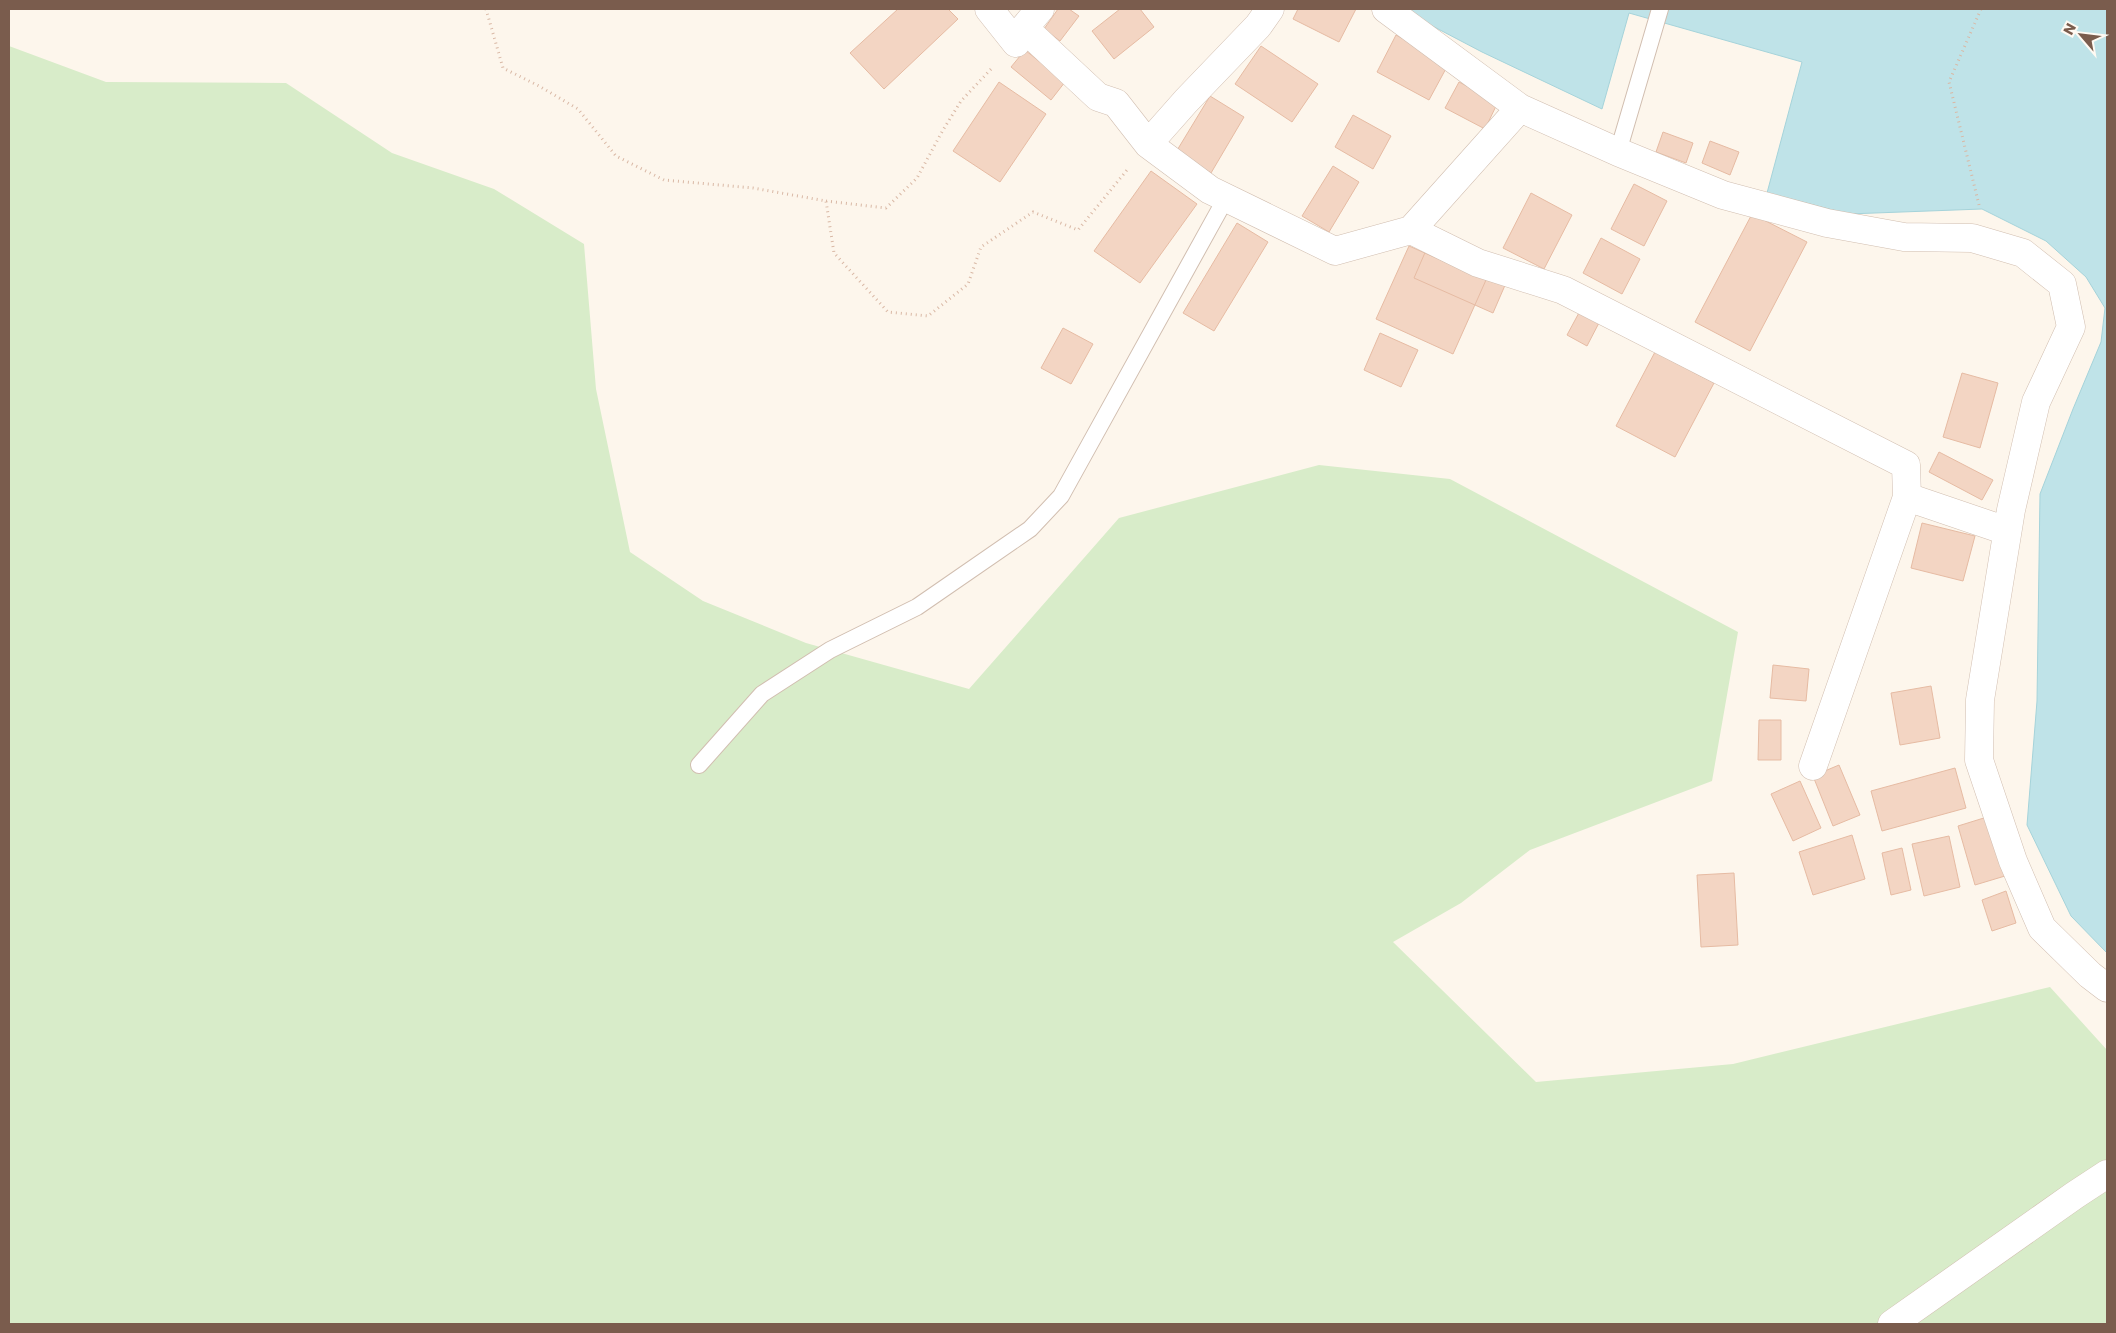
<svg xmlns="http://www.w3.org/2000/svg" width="2116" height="1333" font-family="Poppins,sans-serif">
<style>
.green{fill:#d8ecc9}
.water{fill:#bfe3e8;stroke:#a5d3da}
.building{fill:#f3d5c3;stroke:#e6bba3}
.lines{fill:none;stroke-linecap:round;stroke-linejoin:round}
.lane-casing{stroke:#d1beb0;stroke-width:18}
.street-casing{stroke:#d1beb0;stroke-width:29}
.path{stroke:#d9b8a5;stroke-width:3;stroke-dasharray:1 4;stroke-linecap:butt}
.lane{stroke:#fff;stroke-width:16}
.street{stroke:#fff;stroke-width:28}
</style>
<rect width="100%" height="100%" fill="#fdf6ec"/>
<path class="green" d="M9,46L106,82L286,83L392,153L494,189L584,244L596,389L630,552L703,601L806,643L969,689L1119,518L1319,465L1450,479L1738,632L1712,781L1530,850L1461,903L1393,942L1536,1082L1733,1064L2050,987L2107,1050V1324H9Z"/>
<path class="water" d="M1400,9H2107V953L2071,916L2027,825L2037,701L2040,494L2073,409L2101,342L2105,308L2086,277L2046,241L1982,209L1848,214L1767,193L1802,62L1629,13L1602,109L1482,52Z"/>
<path class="building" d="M898,9H948L958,19L884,89L850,53Z
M1058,9H1069L1079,16L1060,41L1044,29Z
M1120,9H1140L1154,27L1114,59L1092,31Z
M1298,9H1356L1339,42L1293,19Z
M1396,35L1449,63L1429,100L1377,72Z
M1261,46L1318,84L1292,122L1235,84Z
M1025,50L1065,82L1051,100L1011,67Z
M999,82L1046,114L1000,182L953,151Z
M1459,82L1498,102L1485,129L1445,108Z
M1210,96L1244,117L1211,173L1176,152Z
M1353,115L1391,136L1373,169L1335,147Z
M1663,132L1693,143L1686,163L1656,152Z
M1710,141L1739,152L1730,175L1702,163Z
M1333,166L1359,182L1329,232L1302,216Z
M1151,171L1197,204L1140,283L1094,251Z
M1634,184L1667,201L1644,246L1611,229Z
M1531,193L1572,215L1544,269L1503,248Z
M1752,214L1807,242L1750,351L1695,322Z
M1237,223L1268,242L1214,331L1183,313Z
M1601,238L1640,259L1622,294L1583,273Z
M1409,246L1486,280L1453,354L1376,319Z
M1427,248L1506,283L1493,313L1414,278Z
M1581,309L1601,319L1587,346L1567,335Z
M1063,328L1093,344L1071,384L1041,368Z
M1380,333L1418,350L1401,387L1364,370Z
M1655,352L1714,383L1675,457L1616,426Z
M1962,373L1998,383L1980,448L1943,437Z
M1939,452L1993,480L1982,500L1929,472Z
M1922,523L1975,536L1963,581L1911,568Z
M1773,665L1809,669L1806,701L1770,698Z
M1931,686L1940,738L1900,745L1891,693Z
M1759,720H1781V760H1758Z
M1839,765L1860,815L1833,826L1813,776Z
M1955,768L1966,808L1882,831L1871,791Z
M1800,781L1821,828L1793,841L1771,794Z
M1987,817L2005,876L1975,885L1958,826Z
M1852,835L1865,879L1813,895L1799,852Z
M1949,836L1960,887L1924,896L1912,844Z
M1902,848L1911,890L1891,895L1882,853Z
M1734,873L1738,945L1701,947L1697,875Z
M2006,891L2016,923L1992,931L1982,900Z"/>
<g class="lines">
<defs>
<path id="lane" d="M1618,152L1660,9
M699,765L762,694L830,650L917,607L1030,529L1061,496L1226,198"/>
<path id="street" d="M989,9L1016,43L1024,28L1040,9
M1386,9L1520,108L1618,152L1723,195L1827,223L1904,237L1972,238L2023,253L2062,284L2071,327L2036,402L2011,510L1980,700L1979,760L2013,861L2042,928L2090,975L2107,988
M1024,28L1098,97L1116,103L1148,144L1210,190L1335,251L1411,230L1478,263L1563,290L1906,465L1907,497L1813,766
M1148,144L1186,101L1258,26L1270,9
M1411,230L1520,108
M1907,497L2007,531
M1892,1324L2075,1195L2107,1174"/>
</defs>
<use href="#lane" class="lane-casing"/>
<use href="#street" class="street-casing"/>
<path class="path" d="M486,9L503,68L539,86L578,109L616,156L664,180L753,188L826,201L834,253L888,312L928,316L968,284L981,247L1033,212L1078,230L1127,170
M826,201L886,208L917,178L943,130L961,101L992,68
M1979,205L1949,82L1981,9"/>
<use href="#lane" class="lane"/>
<use href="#street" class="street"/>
</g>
<rect width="2116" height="1333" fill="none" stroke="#7a5c4d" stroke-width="20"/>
<g transform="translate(2081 35) rotate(298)" stroke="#fffaf3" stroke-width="4" paint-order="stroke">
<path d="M0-4L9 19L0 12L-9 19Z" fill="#7a5c4d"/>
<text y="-8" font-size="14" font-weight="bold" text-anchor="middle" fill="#7a5c4d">N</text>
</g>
</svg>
